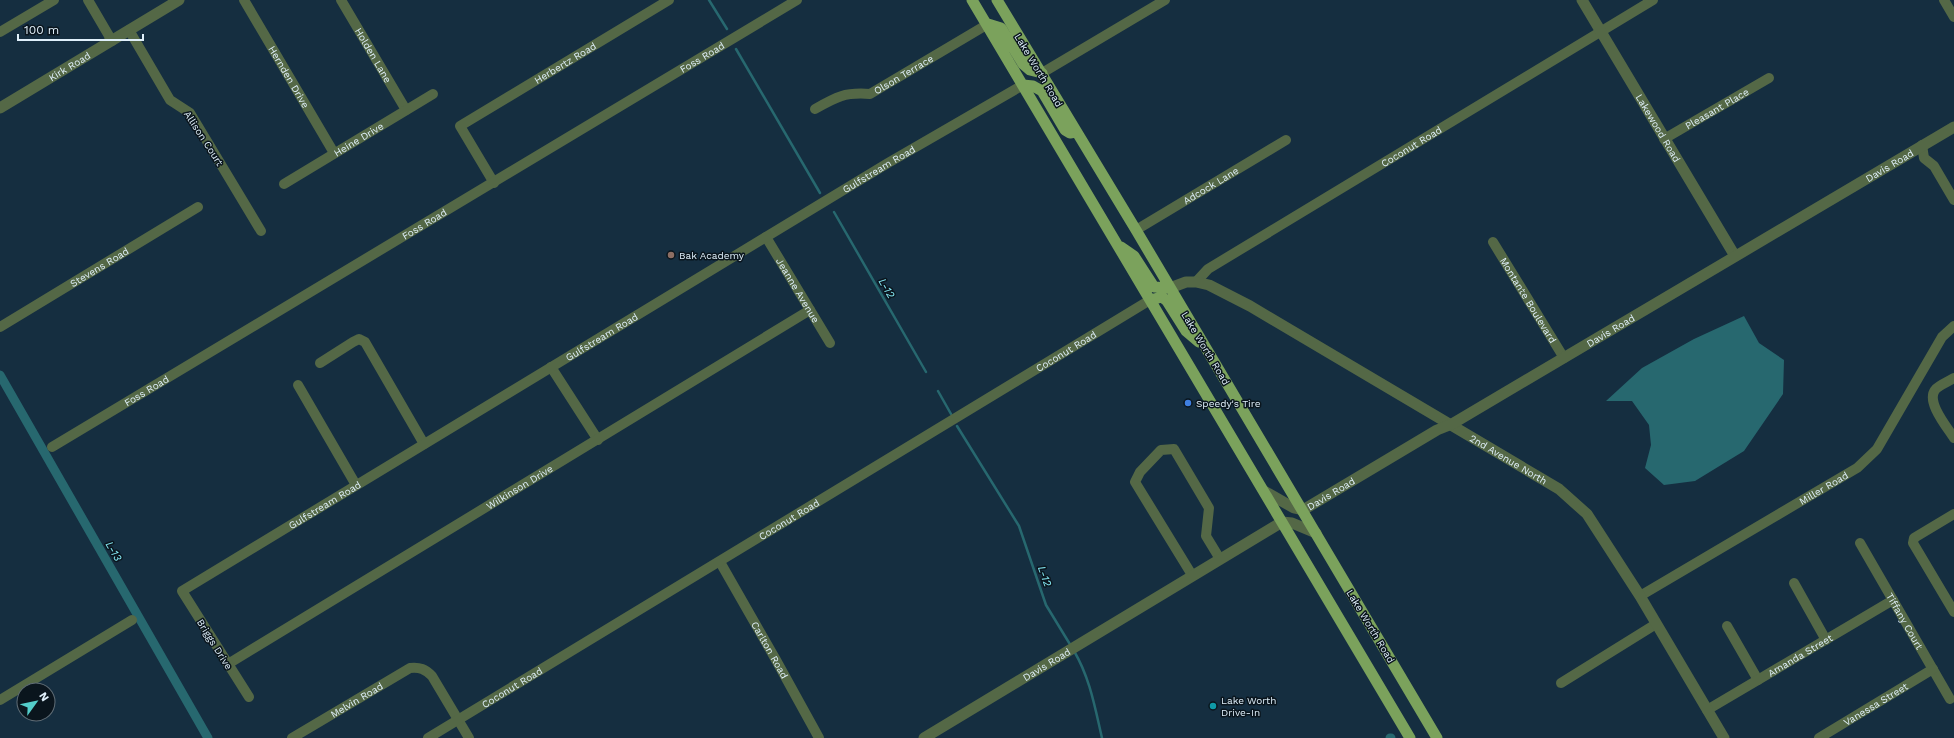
<svg xmlns="http://www.w3.org/2000/svg" width="1954" height="738" font-family="'Work Sans',sans-serif">
<style>
.water{fill:#27686f}
.lines{fill:none;stroke-linecap:round;stroke-linejoin:round}
.stream{stroke:#27686f;stroke-width:2.5}
.canal{stroke:#27686f;stroke-width:9}
.minor{stroke:#546846;stroke-width:10}
.tertiary{stroke:#546846;stroke-width:11}
.primary{stroke:#7ba25c;stroke-width:11}
.education-dot{fill:#8d6e63;stroke:#0a151d;stroke-width:1.5}
.shop-dot{fill:#3f7fe0;stroke:#0a151d;stroke-width:1.5}
.culture-dot{fill:#0f9aa8;stroke:#0a151d;stroke-width:1.5}
.labels{text-anchor:middle;stroke-width:3;stroke-linejoin:round;paint-order:stroke}
.street-label{font-size:10px;fill:#e0f0fb;stroke:#0a151d}
.poi-label{font-size:10px;fill:#e0f0fb;stroke:#0a151d;text-anchor:start}
.water-label{font-size:11px;font-style:italic;fill:#87ecf8;stroke:#0a151d}
</style>
<rect width="100%" height="100%" fill="#152e40"/>
<path class="water" d="M1744,316L1759,343L1784,360L1783,394L1744,451L1695,481L1664,485L1645,468L1651,445L1649,425L1632,401H1606L1642,368L1694,339Z"/>
<g class="lines">
<path class="stream" d="M709,0L727,29
M736,49L820,193
M834,212L926,372
M938,391L951,414
M957,426L1019,526L1046,605L1071,646
M1074,651C1090,678 1095,708 1102,738"/>
<path class="canal" d="M0,375L208,738
M1390,738H1391"/>
<g class="minor">
<path d="M88,0L112,41"/>
<path id="s1" d="M244,0L334,153"/>
<path id="s2" d="M341,0L406,110"/>
<path d="M1944,0L1954,17"/>
<path d="M129,30L170,100L190,113L261,231"/>
<path d="M0,32L54,0"/>
<path d="M1042,73L1165,0"/>
<path id="s3" d="M815,109C836,97 845,92 870,94L988,24"/>
<path id="s4" d="M1664,139L1769,78"/>
<path d="M1922,145L1924,158L1934,166L1954,200"/>
<path id="s5" d="M494,183L460,126L669,0"/>
<path id="s6" d="M284,184L433,94"/>
<path id="s7" d="M1136,230L1286,140"/>
<path id="s8" d="M766,237L830,343"/>
<path id="s9" d="M1493,242L1564,358"/>
<path id="s10" d="M1196,282L1208,269L1653,0"/>
<path id="s11" d="M0,327L198,207"/>
<path d="M320,363L353,342L359,339L365,342L424,444"/>
<path d="M551,367L598,440"/>
<path d="M1954,378C1948,382 1939,385 1935,390C1926,402 1947,427 1954,438"/>
<path d="M298,385L356,485"/>
<path id="s12" d="M52,447L797,0"/>
<path d="M1954,514L1914,538L1913,543L1954,612"/>
<path id="s13" d="M1860,543L1950,699"/>
<path id="s14" d="M720,562L776,660L819,738"/>
<path d="M1192,575L1135,482L1140,472L1161,450L1174,449L1209,508L1206,536L1220,559"/>
<path d="M1794,583L1826,640"/>
<path id="s15" d="M1640,596L1857,468L1877,449L1942,337L1954,326"/>
<path d="M1727,626L1758,680"/>
<path id="s16" d="M228,664L810,310"/>
<path d="M1561,683L1656,624"/>
<path id="s17" d="M249,697L182,591L888,163L1023,85"/>
<path d="M0,700L132,620"/>
<path id="s18" d="M1707,710L1893,600"/>
<path id="s19" d="M292,738L410,668C420,667 425,669 432,676L469,738"/>
<path id="s20" d="M428,738L1150,300"/>
<path id="s21" d="M1819,738L1933,669"/>
</g>
<g class="tertiary">
<path id="s22" d="M1582,0L1735,256"/>
<path id="s23" d="M0,108L179,0"/>
<path id="s24" d="M1170,288L1186,282H1196L1209,285L1250,306L1559,489L1587,514L1640,596L1724,738"/>
<path id="s25" d="M1264,491L1294,508L1303,510L1437,430L1452,424L1954,127"/>
<path id="s26" d="M924,738L1282,522L1292,523L1316,533"/>
</g>
<path class="primary" d="M972,0L1410,738
M997,0L1136,230L1437,738
M988,24L1001,28L1023,64L1030,70L1042,73
M1023,85L1033,86L1042,91L1065,130L1070,133L1076,132
M1121,247L1134,256L1154,287L1170,288
M1150,300L1162,297L1167,301L1186,331L1199,342"/>
</g>
<circle class="education-dot" cx="671" cy="255" r="4"/>
<circle class="shop-dot" cx="1188" cy="403" r="4"/>
<circle class="culture-dot" cx="1213" cy="706" r="4"/>
<g class="labels">
<g class="street-label">
<text dy="4" stroke="none"><textPath href="#s2" startOffset="64">Holden Lane</textPath></text>
<text dy="4" stroke="none"><textPath href="#s12" startOffset="758">Foss Road</textPath></text>
<text dy="4" stroke="none"><textPath href="#s5" startOffset="189">Herbertz Road</textPath></text>
<text dy="4" stroke="none"><textPath href="#s23" startOffset="81">Kirk Road</textPath></text>
<text transform="translate(1039 70) rotate(59)" y="4">Lake Worth Road</text>
<text dy="4" stroke="none"><textPath href="#s3" startOffset="97">Olson Terrace</textPath></text>
<text dy="4" stroke="none"><textPath href="#s1" startOffset="89">Hernden Drive</textPath></text>
<text dy="4" stroke="none"><textPath href="#s4" startOffset="61">Pleasant Place</textPath></text>
<text dy="4" stroke="none"><textPath href="#s22" startOffset="149">Lakewood Road</textPath></text>
<text transform="translate(204 138) rotate(57)" y="4">Allison Court</text>
<text dy="4" stroke="none"><textPath href="#s6" startOffset="87">Heine Drive</textPath></text>
<text dy="4" stroke="none"><textPath href="#s10" startOffset="255">Coconut Road</textPath></text>
<text dy="4" stroke="none"><textPath href="#s25" startOffset="724">Davis Road</textPath></text>
<text dy="4" stroke="none"><textPath href="#s17" startOffset="940">Gulfstream Road</textPath></text>
<text dy="4" stroke="none"><textPath href="#s7" startOffset="87">Adcock Lane</textPath></text>
<text dy="4" stroke="none"><textPath href="#s12" startOffset="434">Foss Road</textPath></text>
<text dy="4" stroke="none"><textPath href="#s11" startOffset="116">Stevens Road</textPath></text>
<text dy="4" stroke="none"><textPath href="#s8" startOffset="62">Jeanne Avenue</textPath></text>
<text dy="4" stroke="none"><textPath href="#s9" startOffset="68">Montante Boulevard</textPath></text>
<text dy="4" stroke="none"><textPath href="#s25" startOffset="400">Davis Road</textPath></text>
<text dy="4" stroke="none"><textPath href="#s17" startOffset="616">Gulfstream Road</textPath></text>
<text transform="translate(1206 348) rotate(59)" y="4">Lake Worth Road</text>
<text dy="4" stroke="none"><textPath href="#s20" startOffset="746">Coconut Road</textPath></text>
<text dy="4" stroke="none"><textPath href="#s12" startOffset="110">Foss Road</textPath></text>
<text dy="4" stroke="none"><textPath href="#s24" startOffset="387">2nd Avenue North</textPath></text>
<text dy="4" stroke="none"><textPath href="#s16" startOffset="341">Wilkinson Drive</textPath></text>
<text dy="4" stroke="none"><textPath href="#s15" startOffset="213">Miller Road</textPath></text>
<text dy="4" stroke="none"><textPath href="#s25" startOffset="76">Davis Road</textPath></text>
<text dy="4" stroke="none"><textPath href="#s17" startOffset="292">Gulfstream Road</textPath></text>
<text dy="4" stroke="none"><textPath href="#s20" startOffset="422">Coconut Road</textPath></text>
<text dy="4" stroke="none"><textPath href="#s13" startOffset="90">Tiffany Court</textPath></text>
<text transform="translate(1371 626) rotate(59)" y="4">Lake Worth Road</text>
<text transform="translate(215 644) rotate(58)" y="4">Briggs Drive</text>
<text dy="4" stroke="none"><textPath href="#s14" startOffset="101">Carlton Road</textPath></text>
<text dy="4" stroke="none"><textPath href="#s18" startOffset="108">Amanda Street</textPath></text>
<text dy="4" stroke="none"><textPath href="#s26" startOffset="143">Davis Road</textPath></text>
<text dy="4" stroke="none"><textPath href="#s20" startOffset="98">Coconut Road</textPath></text>
<text dy="4" stroke="none"><textPath href="#s19" startOffset="75">Melvin Road</textPath></text>
<text dy="4" stroke="none"><textPath href="#s21" startOffset="66">Vanessa Street</textPath></text>
</g>
<g class="poi-label">
<text x="679" y="259">Bak Academy</text>
<text x="1196" y="407">Speedy's Tire</text>
<text x="1221" y="704">Lake Worth<tspan x="1221" dy="12">Drive-In</tspan></text>
</g>
<g class="water-label">
<text transform="translate(887 288) rotate(60)" y="4">L-12</text>
<text transform="translate(114 551) rotate(60)" y="4">L-13</text>
<text transform="translate(1045 576) rotate(70)" y="4">L-12</text>
</g>
</g>
<g transform="translate(36 702) rotate(57)"><circle r="19" fill="#0a151d" stroke="#606d76"/>
<path d="M0-3L7 15L0 10L-7 15Z" fill="#53cdca"/>
<text y="-6" font-size="11" font-weight="bold" text-anchor="middle" fill="#e0f0fb">N</text>
</g>
<path d="M18 34v6h125v-6" fill="none" stroke="#e0f0fb" stroke-width="2"/>
<text x="24" y="34" font-size="12" fill="#e0f0fb" stroke="#0a151d" stroke-width="3" paint-order="stroke">100 m</text>
</svg>
